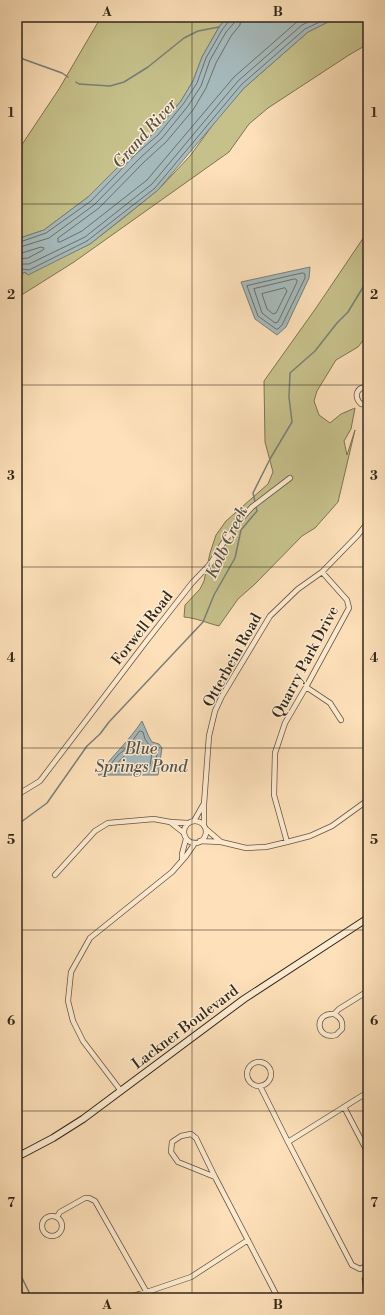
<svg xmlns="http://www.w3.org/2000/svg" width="385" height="1315" font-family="'Libre Bodoni',serif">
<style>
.green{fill:#c6c18b;stroke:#7b7452}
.water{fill:#a6babc;stroke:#777f7b}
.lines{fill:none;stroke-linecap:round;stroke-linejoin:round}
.shore{stroke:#6b706b;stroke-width:1}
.stream{stroke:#777f7b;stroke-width:1.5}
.street-casing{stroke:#645542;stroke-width:6}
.secondary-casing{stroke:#30261a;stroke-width:8}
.street{stroke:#feecd2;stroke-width:4.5}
.secondary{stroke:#feecd2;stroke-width:6}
.grid{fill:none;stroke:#30261a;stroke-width:1;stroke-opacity:0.55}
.labels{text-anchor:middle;stroke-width:3;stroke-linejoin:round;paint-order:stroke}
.street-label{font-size:15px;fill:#30261a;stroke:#feecd2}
.water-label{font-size:16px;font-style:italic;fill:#53524b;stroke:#feecd2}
.neatline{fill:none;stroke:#30261a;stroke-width:1.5}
.grid-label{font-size:13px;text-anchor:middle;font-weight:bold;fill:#30261a}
</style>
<rect width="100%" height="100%" fill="#fee1ba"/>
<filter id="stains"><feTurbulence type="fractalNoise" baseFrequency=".005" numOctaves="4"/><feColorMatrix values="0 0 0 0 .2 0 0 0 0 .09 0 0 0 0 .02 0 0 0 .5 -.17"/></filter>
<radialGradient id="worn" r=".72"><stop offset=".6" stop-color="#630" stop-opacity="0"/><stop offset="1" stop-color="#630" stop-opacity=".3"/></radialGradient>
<path class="green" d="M101,17H227L219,27L202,57L193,81L181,101L155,132L134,151L88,197L44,230L17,239V144L21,146L59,89Z
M348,17H368V44L349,55L268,108L249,124L229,152L74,262L20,296L19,288H17V277L25,272L26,274L90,244L122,219L158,190L190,156L217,119L244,88L308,32L332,20Z
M368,231V334L358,347L336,360L317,391L314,401L319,415L330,423L341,414L355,408L351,429L344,441L347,455L355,430L338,502L315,528L302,536L255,584L238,599L219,626C207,623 196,618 184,617L185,605L200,589L204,581L210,553L216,535L226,521L268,484L273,472L265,442L264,381L316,308Z
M368,656V682L363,669Z
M368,1275V1298H365L362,1278Z"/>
<path class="water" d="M227,17H348L332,20L308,32L244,88L158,190L90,244L28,275L25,272L17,277V239L44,230L88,197L134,151L155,132L181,101L193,81L202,57L219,27Z
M310,267L309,278L286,327L277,335L255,319L241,282Z
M142,721L149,737L152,742L159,744L162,748L158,775H98C112,756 129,741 142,721Z"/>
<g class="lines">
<path class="shore" d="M241,17L240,25L231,36L216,63L206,88L193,110L166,142L144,162L99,208L58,238V242H60L82,231L147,180L234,77L298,21L304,17
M17,243L46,233L91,201L136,154L158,135L184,103L197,83L206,58L222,30L229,21L230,17
M17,248L49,238L94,205L140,158L162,138L188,106L201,86L210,60L226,32L234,23L235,17
M17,254L22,253L41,247L44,248L43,250L28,258L17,259
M17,266L23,264H29L85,237L152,184L238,81L302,25L318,17
M17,272L22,269L29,270L87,241L155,188L241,85L305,29L330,17
M303,273L305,274V278L282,325L278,329H276L258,316L247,286Z
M295,279L297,280V282L278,322L275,323L262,313L254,289Z
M285,288L287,291L276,313L273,314L267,309L262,294Z
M140,731L143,732L145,739L149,745L158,749L154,771H109L108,768L118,755L127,748Z
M139,741L141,742L146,749L152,752L150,766H119L118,763Z"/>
<path class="stream" d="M17,54L23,59L62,73L68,77
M76,82L79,84L110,86L124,82L148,67L184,38L198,31L219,27
M17,825L47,803L87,746L100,734L109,722L203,622L214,595L235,558L241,530L257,511L253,493L270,459L292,422L289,397L290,373L315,351L337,323L348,312L368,279
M17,1268L32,1298"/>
<defs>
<path id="street" d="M368,387C357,386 353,396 361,404L368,405
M306,687L330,703L341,720
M17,795L40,781L145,643L192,583L211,563L225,540L242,518L252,507L290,478
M184 832a11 11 0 1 1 22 0a11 11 0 1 1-22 0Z
M194,821L203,805
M170,822L184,833
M204,824V804L209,736L215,711L222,696L270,616L298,589L322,572L358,535L368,522
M206,829L221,842
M200,841L221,842L246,848L266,847L287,842L310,836L332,826L368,800
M287,842L274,795L275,753L285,723L306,687L349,608L347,600L322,572
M182,859V854L186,839
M55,875L95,831L108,823L154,819L170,822L188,823
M334,1014C341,1018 343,1021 342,1029L336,1035C316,1041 313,1012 334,1014L339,1009L368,991
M247 1074a12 12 0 1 1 24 0a12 12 0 1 1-24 0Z
M260,1086L288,1142L352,1265L360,1269L368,1265
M121,1091L83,1041L73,1021L68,1001L71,972L90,938L172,872L186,856L195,843
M344,1107L368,1153
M288,1142L368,1092
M215,1177L178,1162L171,1152L172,1142L181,1136L191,1134L196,1138L215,1177L278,1298
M42 1226a10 10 0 1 1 20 0a10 10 0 1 1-20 0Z
M57,1217L60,1212L85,1198H89L95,1201L150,1298
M126,1298L147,1292L191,1277L248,1240"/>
<path id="secondary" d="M17,1157L53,1138L83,1119L244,999L368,918"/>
</defs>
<use href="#street" class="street-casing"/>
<use href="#secondary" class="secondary-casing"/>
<use href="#street" class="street"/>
<use href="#secondary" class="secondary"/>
</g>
<path class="grid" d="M192,17V1298M17,204H368M17,385H368M17,567H368M17,748H368M17,930H368M17,1111H368"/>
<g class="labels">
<g class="street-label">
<text transform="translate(142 628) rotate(-52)" y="5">Forwell Road</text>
<text transform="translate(232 660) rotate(-61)" y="5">Otterbein Road</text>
<text transform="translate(305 662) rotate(-62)" y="5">Quarry Park Drive</text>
<text transform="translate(185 1027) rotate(-37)" y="5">Lackner Boulevard</text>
</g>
<g class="water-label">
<text transform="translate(144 133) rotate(-48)" y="6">Grand River</text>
<text transform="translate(226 542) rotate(-65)" y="6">Kolb Creek</text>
<text x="141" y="754">Blue<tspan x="141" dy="18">Springs Pond</tspan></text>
</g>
</g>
<rect width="385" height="1315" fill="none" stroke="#fee1ba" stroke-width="44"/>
<rect x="22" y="22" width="341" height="1271" class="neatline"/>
<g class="grid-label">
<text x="107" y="16">A</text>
<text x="278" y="16">B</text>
<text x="11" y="117">1</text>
<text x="374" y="117">1</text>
<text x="11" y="299">2</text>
<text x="374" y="299">2</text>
<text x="11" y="480">3</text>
<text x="374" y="480">3</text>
<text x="11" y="662">4</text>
<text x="374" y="662">4</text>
<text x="11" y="844">5</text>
<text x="374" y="844">5</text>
<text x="11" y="1025">6</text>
<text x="374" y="1025">6</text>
<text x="11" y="1207">7</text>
<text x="374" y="1207">7</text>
<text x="107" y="1309">A</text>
<text x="278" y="1309">B</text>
</g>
<rect width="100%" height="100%" filter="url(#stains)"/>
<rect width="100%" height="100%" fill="url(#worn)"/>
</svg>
